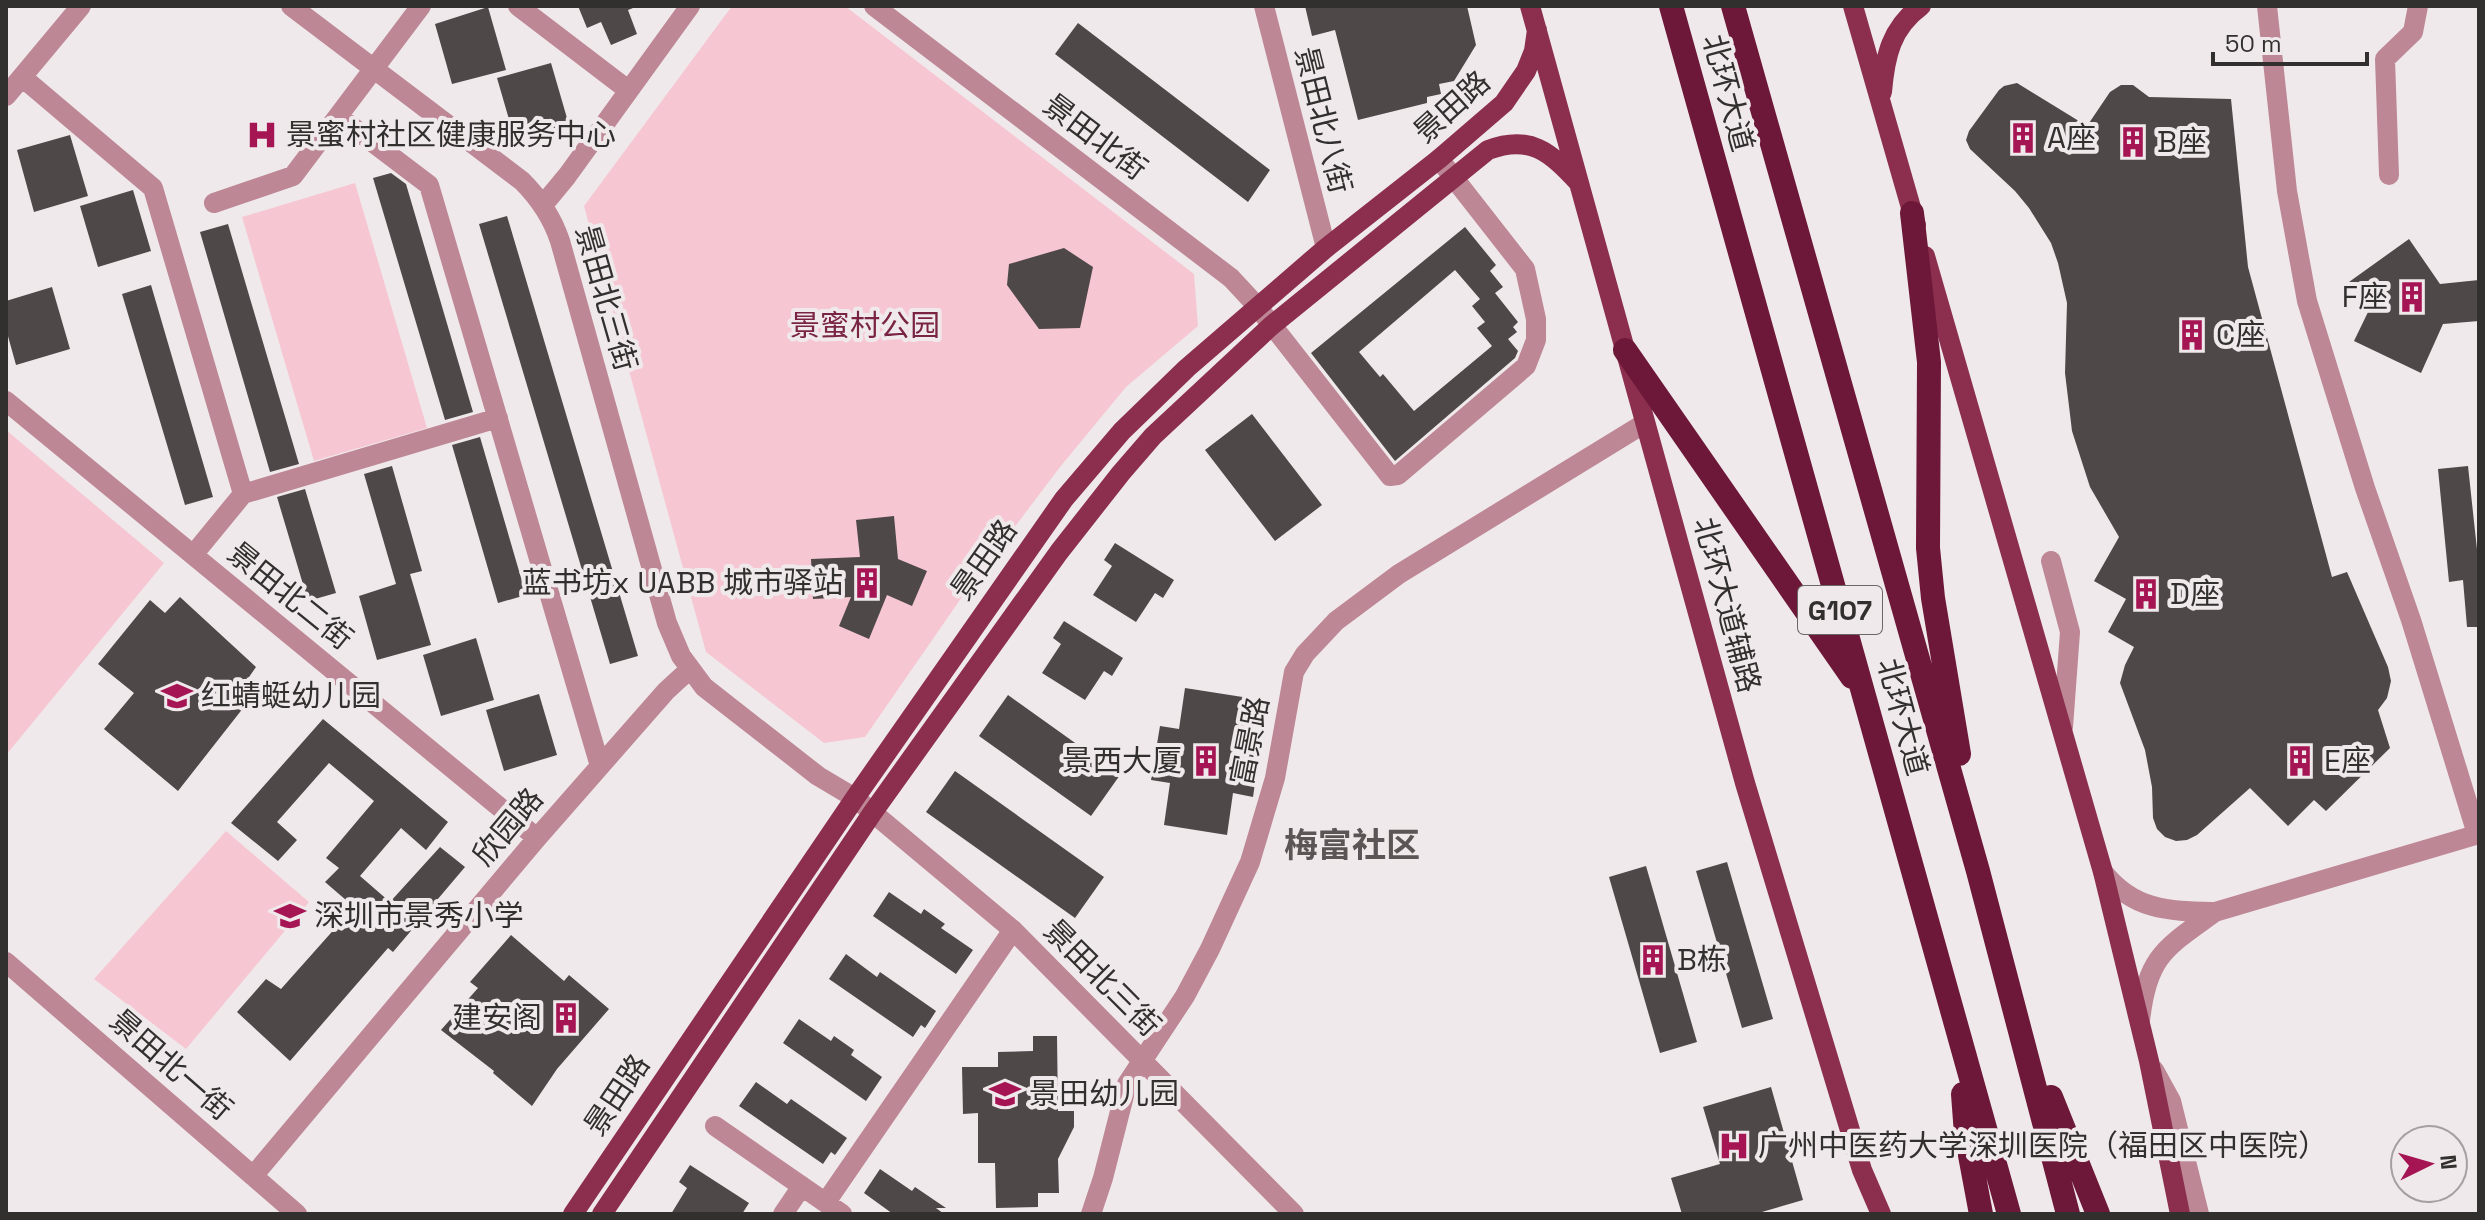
<svg xmlns="http://www.w3.org/2000/svg" width="2485" height="1220" font-family="'Space Grotesk','Noto Sans SC',sans-serif">
<style>
.green{fill:#f6c7d2}
.building{fill:#4e4849;fill-rule:evenodd}
.lines{fill:none;stroke-linecap:round;stroke-linejoin:round}
.minor{stroke:#bd8795;stroke-width:20}
.major{stroke:#8c2f4f;stroke-width:20}
.highway{stroke:#6e1839;stroke-width:24}
.labels{text-anchor:middle;stroke-width:8;stroke-linejoin:round;paint-order:stroke}
.shield{fill:#f0e9eb;stroke:#6b6767;stroke-width:2}
.shield-label{font-size:28px;font-weight:bold;fill:#322f2f}
.street-label{font-size:30px;fill:#322f2f;stroke:#f0e9eb}
.poi-label{font-size:30px;fill:#322f2f;stroke:#f0e9eb;text-anchor:start}
.park-label{font-size:30px;fill:#7a2443;stroke:#f0e9eb}
.quarter-label{font-size:34px;font-weight:bold;fill:#5b5556;stroke:#f0e9eb}
</style>
<rect width="100%" height="100%" fill="#f0e9eb"/>
<path class="green" d="M732,6H845L1194,274L1198,326L1126,387L1060,467L964,594L865,737L824,743L706,652L584,206Z
M355,183L427,428L314,461L242,217Z
M6,430L164,563L6,755Z
M226,831L309,902L186,1049L94,979Z"/>
<path class="building" d="M578,6H638L628,10L637,34L611,45L601,22L587,28Z
M1305,6H1467L1476,45L1454,81L1439,84L1441,94L1427,97V103L1358,120L1335,30L1312,36Z
M488,7L506,70L452,84L435,24Z
M1078,23L1270,170L1248,202L1055,54Z
M551,63L569,125L515,140L497,78Z
M2017,83L2087,126L2110,92L2121,85H2133L2149,97L2231,99L2248,267L2332,577L2347,572L2388,667L2391,681L2387,698L2378,710L2390,748L2326,811L2314,800L2288,826L2250,788L2197,835L2187,840L2176,841L2165,837L2157,829L2153,818L2152,787L2145,750L2120,683L2125,665L2134,647L2108,632L2126,599L2094,581L2119,537L2090,487L2072,431L2065,373L2067,303L2058,263L2051,243L2029,208L2015,191L1970,149L1966,140L1969,131L1999,90L2004,86Z
M70,135L88,196L34,212L17,150Z
M391,173L406,184L473,412L445,420L373,178Z
M133,190L151,251L98,267L80,206Z
M507,216L638,656L610,664L479,224Z
M228,224L299,464L270,472L200,232Z
M1465,227L1496,265L1490,271L1503,287L1495,293L1518,322L1513,327L1517,332L1508,339L1518,351L1515,358L1395,461L1311,353ZM1455,270L1480,299L1472,306L1485,322L1477,328L1492,346L1414,411L1383,374L1380,377L1359,352Z
M2409,239L2440,284L2479,280V321L2443,324L2421,373L2354,341L2369,310L2349,282Z
M1064,248L1093,267L1080,328L1039,329L1007,285L1009,264Z
M151,285L213,497L185,505L122,294Z
M52,287L70,349L16,365L6,329V301Z
M1252,414L1322,505L1275,541L1205,450Z
M480,437L526,595L498,603L452,445Z
M392,466L422,571L410,574L431,645L377,660L359,596L396,584L364,474Z
M2468,466L2479,568V627H2467L2463,580L2449,582L2438,469Z
M305,489L336,593L308,601L277,497Z
M894,516L898,559L927,571L912,606L887,595L869,639L839,626L851,597L813,599L811,559L860,557L856,520Z
M1115,543L1174,580L1163,598L1155,593L1136,622L1093,595L1112,566L1104,560Z
M180,597L256,667L240,690L251,698L178,791L104,729L134,693L98,664L150,600L165,613Z
M1064,621L1123,658L1112,676L1104,671L1085,700L1042,673L1061,644L1053,638Z
M476,638L494,700L441,716L423,655Z
M1185,688L1249,698L1243,739L1261,742L1253,797L1233,793L1227,835L1164,825L1170,783L1151,780L1160,726L1179,729Z
M539,694L557,755L504,771L486,710Z
M1008,695L1120,775L1091,816L979,736Z
M323,719L448,822L426,850L401,828L360,876L390,902L440,847L465,867L393,952L388,948L290,1061L237,1012L266,979L281,989L354,907L325,882L339,868L326,858L374,801L329,763L277,822L297,840L278,861L231,823Z
M955,771L1104,877L1075,918L926,812Z
M1727,862L1773,1019L1742,1028L1696,871Z
M1646,866L1697,1042L1660,1053L1609,877Z
M889,892L921,914L924,909L945,924L941,928L973,950L956,974L873,916Z
M511,935L564,981L569,975L609,1009L557,1069L532,1106L493,1073L494,1071L441,1030L478,988L470,982Z
M846,954L877,977L880,972L936,1011L925,1028L921,1025L913,1037L829,979Z
M799,1019L831,1041L834,1036L854,1050L851,1055L882,1077L866,1101L783,1043Z
M1033,1036H1057L1058,1111H1074V1127L1058,1159L1059,1193H1038V1207L996,1208L995,1163H978V1113L963,1114L962,1067H998V1052L1033,1051Z
M756,1082L787,1104L791,1099L847,1138L835,1155L831,1152L823,1164L739,1106Z
M1771,1087L1803,1200L1755,1214H1682L1671,1178L1720,1164L1703,1107Z
M690,1165L749,1203L742,1214H671L687,1188L679,1182Z
M880,1169L912,1191L915,1187L946,1208H936L944,1214H893L864,1193Z"/>
<g class="lines">
<path class="minor" d="M291,6L522,181C540,199 552,217 560,241L667,623L681,656L704,687L818,776L855,798
M518,6L628,90
M874,6L1231,278L1257,306L1390,476L1398,475L1526,366L1536,340V319L1525,269L1439,159
M1264,6L1326,248
M2267,6L2287,191L2307,301L2365,488L2411,620L2477,834
M22,77L153,188L243,494L498,418
M6,96L81,6
M338,116L429,185L600,766
M2389,175L2385,59L2413,32L2418,6
M214,203L293,176L421,6
M543,205L567,176L690,6
M6,401L537,838
M193,555L243,494
M2051,561L2070,632L2063,727
M860,802L1013,930L1294,1214
M2103,872C2134,911 2169,911 2215,912L2479,834
M6,962L297,1214
M2140,1021C2147,956 2165,948 2215,912
M2154,1070L2171,1101L2199,1214
M715,1126L842,1214
M253,1176L537,838L666,691L690,669
M826,1202L1013,930
M783,1214L802,1186
M1091,1214L1103,1178L1127,1084L1185,996L1210,949L1250,862L1275,778L1294,672L1305,654L1336,621L1399,574L1645,423"/>
<path class="major" d="M1530,6L1745,783L1862,1170L1881,1214
M1853,6L1916,225
M1882,92C1885,56 1891,28 1921,6
M1925,256L2103,872L2149,1061L2180,1214
M573,1214L855,798L1064,499L1122,431L1187,368L1326,248L1439,159L1504,103L1526,71L1534,51L1537,30
M602,1214L873,812L1059,552L1121,473L1153,436L1271,326L1488,150C1530,134 1550,152 1578,182"/>
<path class="highway" d="M1671,6L2009,1214
M1733,6L1978,871L2068,1214
M1912,213L1929,362L1928,548L1933,598L1959,754
M1625,350L1852,677
M1963,1094L1966,1134L1981,1214
M2051,1097L2098,1214"/>
</g>
<defs>
<symbol id="hospital-bare" viewBox="-9 -9 18 18"><path d="M-5-5h3v3.5h4V-5h3V5h-3V1.5h-4V5h-3Z" fill="#a51453" stroke="#f0e9eb" stroke-width="2.5" paint-order="stroke"/></symbol>
<symbol id="building-bare" viewBox="-9 -9 18 18"><path d="M-4-6H4V6H1V3H-1V6H-4ZM-2.5-4.3h1.7v1.8h-1.7ZM.8-4.3h1.7v1.8H.8ZM-2.5-1h1.7V.8h-1.7ZM.8-1h1.7V.8H.8Z" fill="#a51453" stroke="#f0e9eb" stroke-width="2.5" paint-order="stroke"/></symbol>
<symbol id="school-bare" viewBox="-9 -9 18 18"><path d="M0-5L7-2L0 1L-7-2ZM-4 1L0 2.5L4 1V4Q0 6-4 4Z" fill="#a51453" stroke="#f0e9eb" stroke-width="2.5" paint-order="stroke"/></symbol>
</defs>
<g fill-rule="evenodd">
<use href="#hospital-bare" x="240" y="113" width="44" height="44"/>
<use href="#building-bare" x="2001" y="116" width="44" height="44"/>
<use href="#building-bare" x="2111" y="120" width="44" height="44"/>
<use href="#building-bare" x="2390" y="275" width="44" height="44"/>
<use href="#building-bare" x="2170" y="313" width="44" height="44"/>
<use href="#building-bare" x="845" y="561" width="44" height="44"/>
<use href="#building-bare" x="2124" y="572" width="44" height="44"/>
<use href="#school-bare" x="155" y="674" width="44" height="44"/>
<use href="#building-bare" x="1184" y="739" width="44" height="44"/>
<use href="#building-bare" x="2278" y="739" width="44" height="44"/>
<use href="#school-bare" x="268" y="894" width="44" height="44"/>
<use href="#building-bare" x="1631" y="938" width="44" height="44"/>
<use href="#building-bare" x="544" y="996" width="44" height="44"/>
<use href="#school-bare" x="983" y="1072" width="44" height="44"/>
<use href="#hospital-bare" x="1712" y="1124" width="44" height="44"/>
</g>
<g class="labels">
<rect class="shield" x="1798" y="586" width="84" height="48" rx="6"/>
<g class="shield-label">
<text x="1840" y="620">G107</text>
</g>
<g class="street-label">
<text transform="translate(1728 93) rotate(75)" y="10">北环大道</text>
<text transform="translate(1452 107) rotate(-42)" y="10">景田路</text>
<text transform="translate(1323 120) rotate(76)" y="10">景田北八街</text>
<text transform="translate(1095 137) rotate(37)" y="10">景田北街</text>
<text transform="translate(606 298) rotate(74)" y="10">景田北三街</text>
<text transform="translate(984 560) rotate(-55)" y="10">景田路</text>
<text transform="translate(290 596) rotate(39)" y="10">景田北二街</text>
<text transform="translate(1727 605) rotate(75)" y="10">北环大道辅路</text>
<text transform="translate(1903 717) rotate(75)" y="10">北环大道</text>
<text transform="translate(1250 741) rotate(-79)" y="10">富景路</text>
<text transform="translate(508 827) rotate(-50)" y="10">欣园路</text>
<text transform="translate(1102 978) rotate(45)" y="10">景田北三街</text>
<text transform="translate(171 1065) rotate(41)" y="10">景田北一街</text>
<text transform="translate(617 1095) rotate(-56)" y="10">景田路</text>
</g>
<g class="poi-label">
<text x="286" y="145">景蜜村社区健康服务中心</text>
<text x="2047" y="148">A座</text>
<text x="2157" y="152">B座</text>
<text x="2388" y="307" text-anchor="end">F座</text>
<text x="2216" y="345">C座</text>
<text x="843" y="593" text-anchor="end">蓝书坊x UABB 城市驿站</text>
<text x="2170" y="604">D座</text>
<text x="201" y="706">红蜻蜓幼儿园</text>
<text x="1182" y="771" text-anchor="end">景西大厦</text>
<text x="2324" y="771">E座</text>
<text x="314" y="926">深圳市景秀小学</text>
<text x="1677" y="970">B栋</text>
<text x="542" y="1028" text-anchor="end">建安阁</text>
<text x="1029" y="1104">景田幼儿园</text>
<text x="1758" y="1156">广州中医药大学深圳医院（福田区中医院）</text>
</g>
<g class="park-label">
<text x="865" y="336">景蜜村公园</text>
</g>
<g class="quarter-label">
<text x="1352" y="857">梅富社区</text>
</g>
</g>
<rect width="2485" height="1220" fill="none" stroke="#322f2f" stroke-width="16"/>
<g transform="translate(2429 1164) rotate(85)"><circle r="38" fill="#f0e9eb" stroke="#a49fa0" stroke-width="2"/>
<path d="M0-6L14 30L0 20L-14 30Z" fill="#a51453"/>
<text y="-12" font-size="22" font-weight="bold" text-anchor="middle" fill="#322f2f">N</text>
</g>
<path d="M2213 52v12h154v-12" fill="none" stroke="#322f2f" stroke-width="4"/>
<text x="2225" y="52" font-size="24" fill="#322f2f" stroke="#f0e9eb" stroke-width="6" paint-order="stroke">50 m</text>
</svg>
